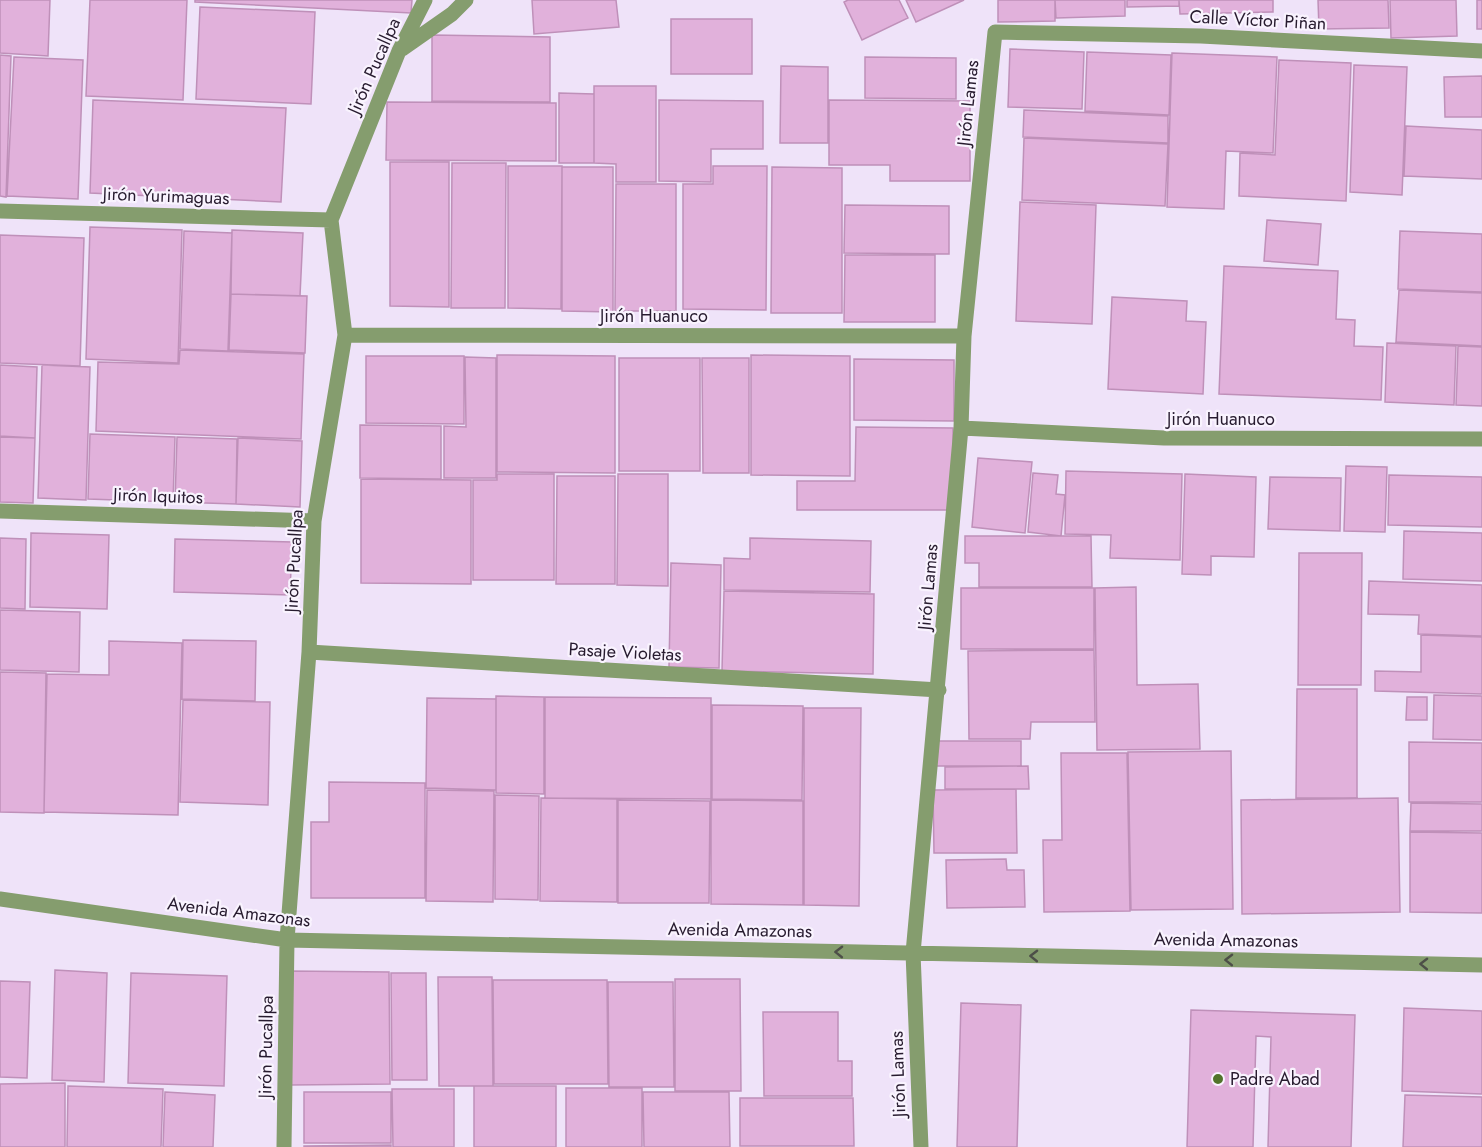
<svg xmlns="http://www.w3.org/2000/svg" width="1482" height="1147" font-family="Jost,sans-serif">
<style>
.building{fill:#e1b1db;stroke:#bf90b9;stroke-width:1.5}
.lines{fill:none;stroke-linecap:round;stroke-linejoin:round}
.minor{stroke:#859d6e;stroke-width:15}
.oneway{stroke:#4d4f48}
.poi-dot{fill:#52742b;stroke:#f9f3fe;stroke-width:2}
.labels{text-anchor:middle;stroke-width:4.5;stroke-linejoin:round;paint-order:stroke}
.street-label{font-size:18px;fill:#271b2f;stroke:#f9f3fe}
.poi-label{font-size:18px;fill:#271b2f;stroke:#f9f3fe;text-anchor:start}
</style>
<rect width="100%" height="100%" fill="#efe3f9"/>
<path class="building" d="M0,0H50L48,56L0,53Z
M90,0H187L183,100L86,96Z
M195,0H412L411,13L195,2Z
M532,0H616L619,27L534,34Z
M848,0H899L908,18L862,40L844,2Z
M906,0H964L916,22Z
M998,0H1055V21L998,22Z
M1055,0H1125V16L1056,18Z
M1127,0H1179V6L1127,7Z
M1179,0H1273V12L1180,14Z
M1318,0H1388L1389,28L1319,29Z
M1390,0H1456L1457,36L1391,38Z
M1477,0H1482V29H1477Z
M200,7L315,12L311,104L196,99Z
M671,19H752V74H671Z
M432,35L550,37V102L432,101Z
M1010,49L1084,52L1082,109L1008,107Z
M1087,52L1171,55L1169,115L1085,111Z
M1172,53L1277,57L1273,153L1226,151L1224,209L1167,207Z
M0,55L11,56L6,197L0,196Z
M14,57L83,60L78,199L7,196Z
M865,57L956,58V99L865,98Z
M1279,60L1351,63L1346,201L1239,196L1240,153L1275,155Z
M1354,65L1407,67L1402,195L1350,192Z
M781,66L828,67V143H780Z
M1482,76V117H1445L1444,77Z
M594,86H656V182H616V164L594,163Z
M559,93L594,94V163H559Z
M93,100L286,108L281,202L90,193Z
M659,100L763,101V149H711V182L659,181Z
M829,100L970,101V181H890V165H829Z
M387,102L556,103V161L386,160Z
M1024,110L1168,116V143L1023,137Z
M1406,126L1482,130V179L1404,176Z
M1024,138L1168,144L1165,206L1022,200Z
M390,162H449V307L390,306Z
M452,163H506L505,308H451Z
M508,166H562L561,309L508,308Z
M713,166H767L766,310L683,309V184H713Z
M562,167H613V312L562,311Z
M772,167L842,168V313H771Z
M616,184H676V311H615Z
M1020,202L1096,205L1092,324L1016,321Z
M845,205L949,206V254L844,253Z
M1267,220L1321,224L1318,265L1264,261Z
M90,227L182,230L178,363L86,359Z
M232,230L303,233L300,296L231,294Z
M184,231L232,233L228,351L180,349Z
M1400,231L1482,234V292L1398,289Z
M0,235L84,238L80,366L0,363Z
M845,255H935V322H844Z
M1224,266L1338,271L1336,319L1355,320L1354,346L1383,347L1381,400L1219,394Z
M1399,290L1482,293V346L1396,342Z
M231,294L307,296L305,353L229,350Z
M1112,297L1187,301L1186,321L1206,322L1203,394L1108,389Z
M1387,343L1456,346L1454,405L1385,402Z
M1458,346L1482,347V406L1456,405Z
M180,350L304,354L301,439L96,431L98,362L179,364Z
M497,355L615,356V473L497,472Z
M751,355L850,356V476L751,475Z
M366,356H464V424L366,423Z
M465,357L496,358V478H444V426L466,427Z
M619,358H700V471H619Z
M702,358H749V473H703Z
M854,359L954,360V421L854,420Z
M0,365L37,367L35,438L0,436Z
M42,365L90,367L86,500L38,498Z
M360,425L441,426V479L360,478Z
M856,427L953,428V510H797V481H855Z
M90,434L175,437L173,502L88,499Z
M0,437L35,438L33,503L0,502Z
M177,437L237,439L236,504L175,502Z
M238,438L302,441L300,507L236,504Z
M978,458L1032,462L1025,533L972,527Z
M1346,466L1387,467L1385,532L1344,531Z
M1066,471L1182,474L1180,560L1110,558L1111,535L1065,534Z
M1033,473L1058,475L1056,494L1065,495L1061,536L1028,532Z
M497,474H554V580H473V480H497Z
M618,474H668V586L617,585Z
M1185,474L1256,477L1254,557L1211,556V575L1182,574Z
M1389,475L1482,477V527L1388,525Z
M557,476H615V584H556Z
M1270,477L1341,478L1340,531L1268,529Z
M361,479L471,480V584L361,583Z
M1404,531L1482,533V581L1403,579Z
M31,533L109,535L107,609L30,607Z
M965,536H1091L1092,587H979V563H965Z
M0,538L26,539L25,609L0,608Z
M750,538L871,541L870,592L724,590V558L750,559Z
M175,539L292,542L290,595L174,592Z
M1299,553H1362L1361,685H1298Z
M671,563L721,565L719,668L669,667Z
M1369,581L1482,585V636L1418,634L1419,615L1368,614Z
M1136,587L1137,685L1198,684L1200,749L1097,750L1095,588Z
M961,588H1094V649H961Z
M724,591L874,594L873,674L722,671Z
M0,610L80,612L79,672L0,670Z
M1421,635L1482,637V694L1375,691V671L1421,672Z
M183,640L256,641L255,701L182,699Z
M109,641L182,643L178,815L44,812L47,674L109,675Z
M1094,650L1095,722H1031L1030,739H969L968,651Z
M0,672L46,673L44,813L0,812Z
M1297,689H1357V798H1296Z
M1434,695L1482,696V740L1433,739Z
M496,696L544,697V794L496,793Z
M545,697L711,698V799L545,798Z
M1407,697H1427V720H1406Z
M427,698L496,699V790L426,788Z
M183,700L270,702L268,805L180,802Z
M712,705L803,706L802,800L712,799Z
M804,708H861L859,906L804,905Z
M935,741H1021V766H935Z
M1409,742L1482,743V802H1409Z
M1231,751L1233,909L1131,910L1128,752Z
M1061,753H1127L1130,911L1044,912L1043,840H1062Z
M1028,766L1029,789H945V767Z
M329,782L425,783V898H311V822H329Z
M1016,789L1017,853H934L933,790Z
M427,790L494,791L493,902L426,901Z
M495,795L539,796L538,900L495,899Z
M541,798L617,799V902L540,901Z
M1398,798L1400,912L1242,914L1241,800Z
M618,800L710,801L709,903H618Z
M711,800L803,801V905L711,904Z
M1411,803L1482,804V831H1410Z
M1410,832L1482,833V913L1410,912Z
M1006,859L1007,870H1024L1025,907L947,908L946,860Z
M55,970L107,973L104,1082L52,1080Z
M289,971L389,972L390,1084L290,1085Z
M131,973L227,976L224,1086L128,1083Z
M391,973H426L427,1080H392Z
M438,977H492L493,1086H439Z
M675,979H740L741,1091H675Z
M493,980H607L608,1084H494Z
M0,981L30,982L27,1078L0,1077Z
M608,982H673L674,1087H609Z
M961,1003L1021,1005L1017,1147H957Z
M1404,1008L1482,1011V1094L1402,1091Z
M1191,1010L1355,1015L1351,1147H1268L1271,1037L1256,1036L1253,1147H1187Z
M763,1012H838V1061H852V1096H764Z
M65,1083V1147H0V1084Z
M68,1086L163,1089L161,1147H67Z
M474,1086H556V1147H474Z
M566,1088H642V1147H566Z
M392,1089H454V1147H393Z
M165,1092L215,1095L213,1147H163Z
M304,1092H391V1143H304Z
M643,1092H729L730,1147H644Z
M1405,1095L1482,1097V1147H1403Z
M740,1098H853L854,1146H740Z
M391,1145V1147H304V1146Z"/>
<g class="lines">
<path class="minor" d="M402,49L452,14L466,0
M0,211L331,220
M345,335L964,336
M961,428L1164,438L1482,439
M0,511L314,521
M309,652L939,690
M0,899L287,940L1482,965
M284,1147L287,940L309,652L314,521L345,335L331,220L399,51L425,0
M921,1147L913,953L961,428L964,336L995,32L1201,36L1482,51"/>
</g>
<defs><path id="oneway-chevron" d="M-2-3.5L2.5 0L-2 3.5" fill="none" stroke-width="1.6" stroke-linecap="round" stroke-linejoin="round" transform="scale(1.5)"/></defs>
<g class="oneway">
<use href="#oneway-chevron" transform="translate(839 952) rotate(-179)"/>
<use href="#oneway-chevron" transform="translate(1034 956) rotate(-179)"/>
<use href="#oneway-chevron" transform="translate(1229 960) rotate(-179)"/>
<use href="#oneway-chevron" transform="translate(1424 964) rotate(-179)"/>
</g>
<circle class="poi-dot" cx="1218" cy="1079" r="6"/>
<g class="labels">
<g class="street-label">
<text transform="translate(1258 20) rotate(3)" y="6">Calle Víctor Piñan</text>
<text transform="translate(374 66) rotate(-66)" y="6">Jirón Pucallpa</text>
<text transform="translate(968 103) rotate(-84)" y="6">Jirón Lamas</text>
<text transform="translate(166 196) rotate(2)" y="6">Jirón Yurimaguas</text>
<text x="654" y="322">Jirón Huanuco</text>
<text x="1221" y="425">Jirón Huanuco</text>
<text transform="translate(158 496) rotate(2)" y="6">Jirón Iquitos</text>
<text transform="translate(294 561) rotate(-87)" y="6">Jirón Pucallpa</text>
<text transform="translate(928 587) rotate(-85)" y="6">Jirón Lamas</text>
<text transform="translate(625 652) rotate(3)" y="6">Pasaje Violetas</text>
<text transform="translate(239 912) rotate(7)" y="6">Avenida Amazonas</text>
<text transform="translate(740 930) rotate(1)" y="6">Avenida Amazonas</text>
<text transform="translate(1226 940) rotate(1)" y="6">Avenida Amazonas</text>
<text transform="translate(266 1047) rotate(-89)" y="6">Jirón Pucallpa</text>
<text transform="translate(898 1074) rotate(-92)" y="6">Jirón Lamas</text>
</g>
<g class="poi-label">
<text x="1230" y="1085">Padre Abad</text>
</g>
</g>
</svg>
